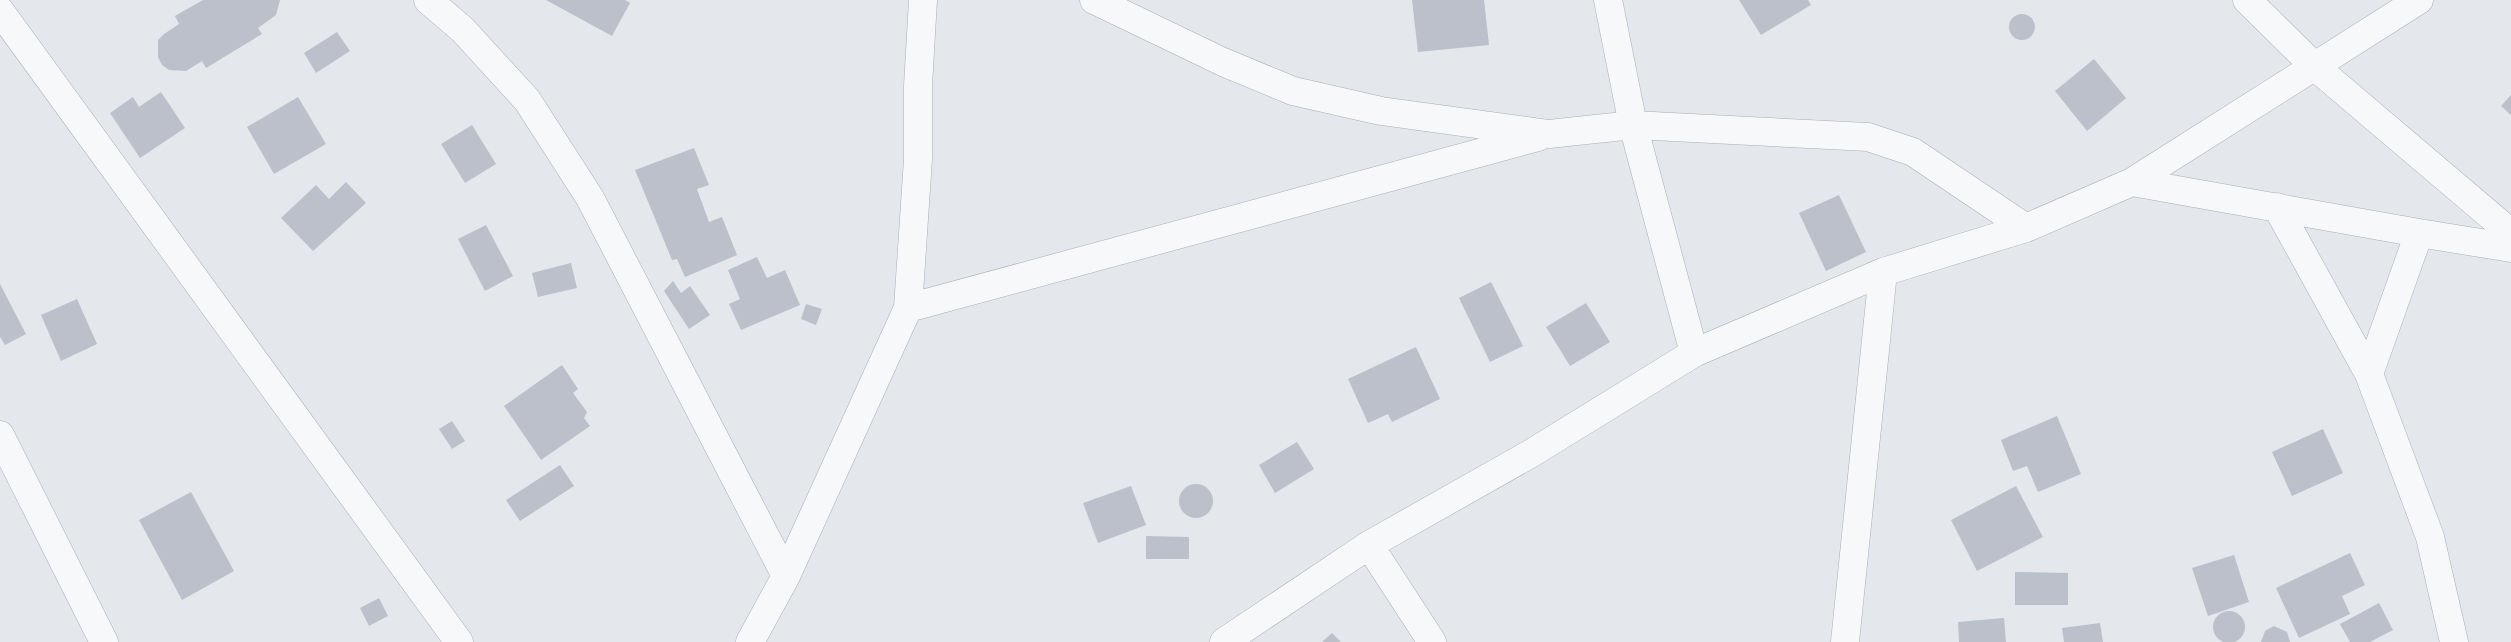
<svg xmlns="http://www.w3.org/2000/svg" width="2511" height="642" font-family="'Noto Sans',sans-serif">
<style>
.building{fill:#bbc0ca}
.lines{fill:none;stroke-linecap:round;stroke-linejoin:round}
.minor-casing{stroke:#a9aeb7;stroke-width:29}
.minor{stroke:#f7f8fa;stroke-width:28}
</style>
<rect width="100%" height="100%" fill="#e4e7ec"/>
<path class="building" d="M203,0H280L276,15L258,28L262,34L206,68L202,61L186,71L169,70L162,65L158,57V40L164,34L179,24L175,16Z
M546,0H625L630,3L612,36Z
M1412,0H1484L1489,45L1418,52Z
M1739,0H1808L1811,5L1761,35Z
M2009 27a13 13 0 1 1 26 0a13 13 0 1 1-26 0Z
M337,32L350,51L316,73L304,53Z
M2094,59L2126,98L2087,131L2055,91Z
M161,92L185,128L140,158L110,113L133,97L139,107Z
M2511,95V115L2501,106Z
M298,97L326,144L274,174L247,127Z
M472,125L496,164L465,183L441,144Z
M694,148L709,185L697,189L709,222L722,217L737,255L685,277L677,259L672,260L635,170Z
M346,182L366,203L313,251L281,218L316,185L329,199Z
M1839,195L1866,252L1826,271L1799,213Z
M486,225L513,276L485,291L458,239Z
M757,257L767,278L785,270L800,305L741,330L729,304L740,299L728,270Z
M571,263L577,288L538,297L532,273Z
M673,281L681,293L690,286L710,315L689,329L664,291Z
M1491,282L1523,346L1490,362L1459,298Z
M0,284L26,334L5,345L0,337Z
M77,299L97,344L61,361L41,315Z
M1586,303L1610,342L1570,366L1546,327Z
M806,304L822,309L816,325L801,319Z
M1416,347L1440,399L1392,422L1388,414L1368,423L1348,379Z
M562,365L578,389L573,393L587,412L584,418L590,426L541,460L504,406Z
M2057,416L2081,474L2038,492L2027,466L2013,471L2001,440Z
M452,421L465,441L452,449L439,429Z
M2323,429L2343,473L2292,496L2272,452Z
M1297,442L1314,469L1275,493L1259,465Z
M560,465L574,486L520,521L506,500Z
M1179 501a17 17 0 1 1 34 0a17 17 0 1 1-34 0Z
M1131,486L1146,525L1098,543L1083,503Z
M2016,486L2043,537L1977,571L1951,520Z
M191,492L234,571L182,600L139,520Z
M1146,536L1189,537V559H1146Z
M2350,553L2365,585L2342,596L2350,614L2299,638L2276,588Z
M2234,555L2249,602L2208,616L2192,568Z
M2015,572L2068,573V605H2015Z
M379,598L388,616L369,626L360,608Z
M2379,603L2393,630L2370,642H2350L2340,624Z
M2213 627a16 16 0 1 1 32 0a16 16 0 1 1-32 0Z
M2004,618L2006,642H1959L1958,622Z
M2100,623L2103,642H2064L2062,628Z
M2274,626L2287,632L2290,642H2261L2265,631Z
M1332,633L1341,642H1322Z"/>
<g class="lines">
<defs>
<path id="minor" d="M428,0L463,30L527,100L590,198L786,576
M1094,0L1223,62L1293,91L1381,111L1549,134L1633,125L1868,137L1913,152L2026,228
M1608,0L1633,125L1694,353
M2247,0L2313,65L2511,233
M0,11L459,642
M2132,182L2419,0
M2277,207L2369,374L2430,537L2454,642
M908,308L1538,137
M2369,374L2419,233
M0,435L104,642
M1369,545L1432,642
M750,642L786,576L908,308L918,159V86L923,0
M1224,642L1369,545L1530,454L1694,353L1883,272L2026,228L2132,182L2419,233L2511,248
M1845,642L1883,272"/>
</defs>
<use href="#minor" class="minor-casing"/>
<use href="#minor" class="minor"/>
</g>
</svg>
